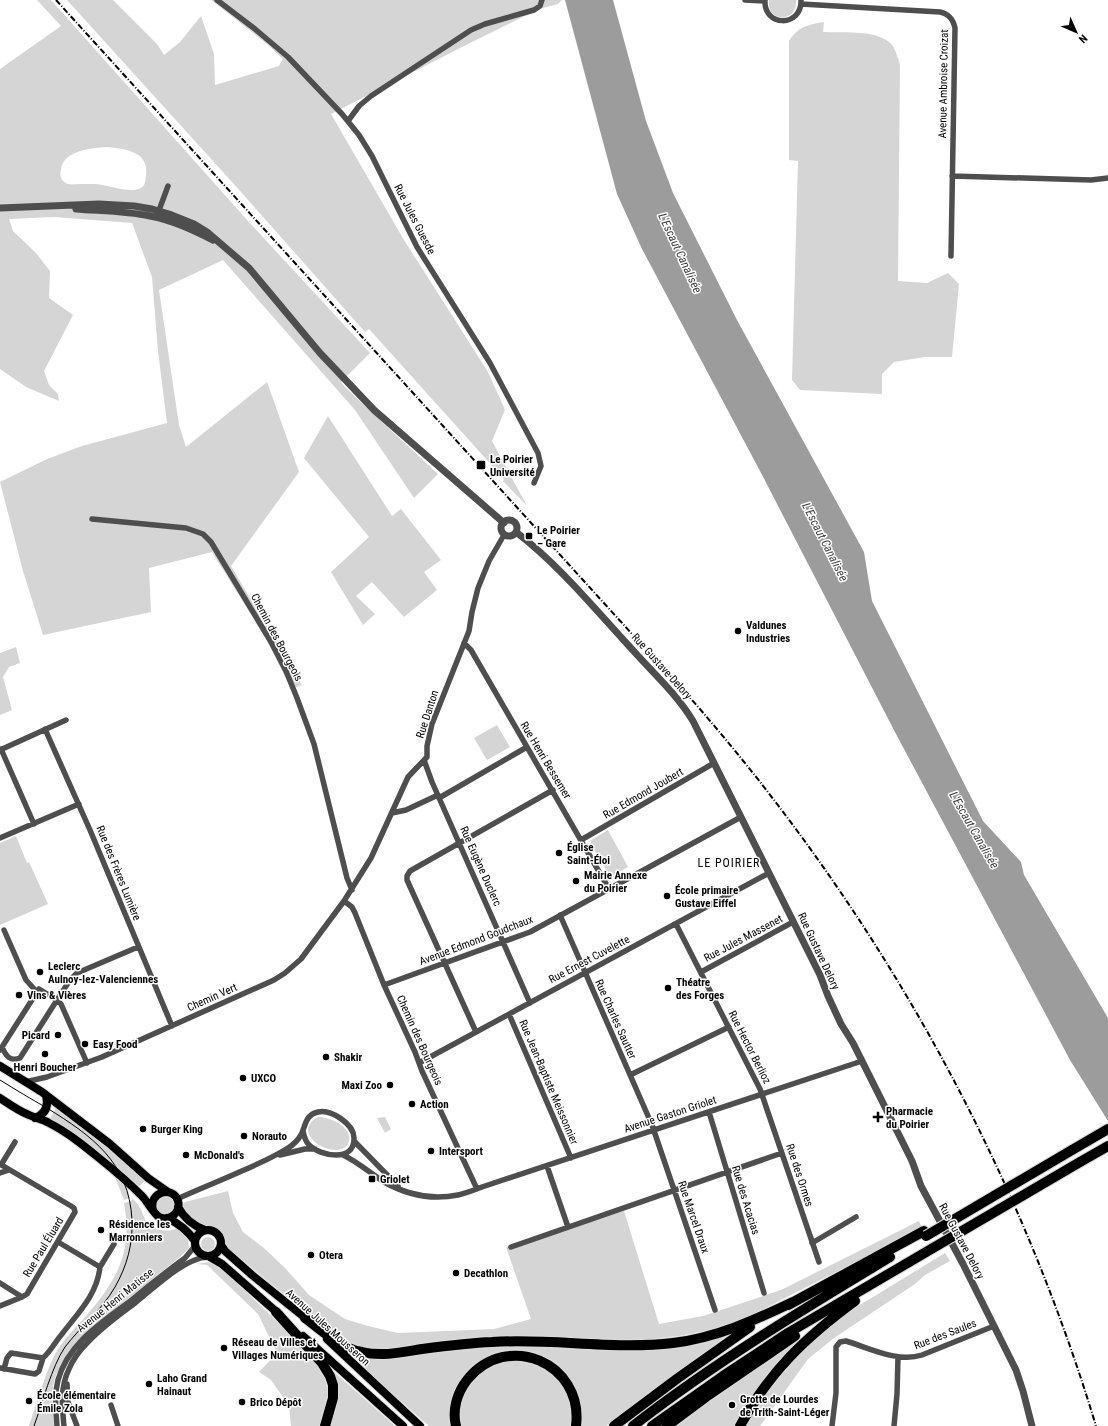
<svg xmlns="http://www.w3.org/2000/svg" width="1108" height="1426" font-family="'Roboto Condensed',sans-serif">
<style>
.green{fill:#d5d5d5;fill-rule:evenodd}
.water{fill:#9c9c9c}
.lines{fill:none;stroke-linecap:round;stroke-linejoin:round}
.primary-casing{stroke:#dbdbdb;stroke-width:10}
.motorway-casing{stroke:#dbdbdb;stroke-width:12}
.minor{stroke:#4e4e4e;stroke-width:5.5}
.tertiary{stroke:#4e4e4e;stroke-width:7}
.primary{stroke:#000;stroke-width:8}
.motorway{stroke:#000;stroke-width:10}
.tram{stroke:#000;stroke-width:1}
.rail{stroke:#000;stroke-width:2;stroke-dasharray:6 2 1 2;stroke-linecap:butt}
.motorway-bridge-casing{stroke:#dbdbdb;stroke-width:12;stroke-linecap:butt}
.motorway-bridge{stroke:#000;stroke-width:10}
.poi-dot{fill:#000;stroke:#fff;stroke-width:1.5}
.labels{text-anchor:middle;stroke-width:3;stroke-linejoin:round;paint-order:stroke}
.street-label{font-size:11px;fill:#000;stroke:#fff}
.poi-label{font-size:11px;font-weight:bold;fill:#000;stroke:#fff;text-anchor:start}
.water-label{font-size:12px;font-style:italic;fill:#3d3d3d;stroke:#fff}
.neighbourhood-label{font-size:12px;letter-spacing:1px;fill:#000;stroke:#fff}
</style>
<rect width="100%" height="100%" fill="#fff"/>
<path class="green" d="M37,0H51L248,221L370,353L341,382L345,387L369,410L438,474L414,498L355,410L223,260L159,290L179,425L186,447L267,382L299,472L231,566L302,685L291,689L267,640L212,552L149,568L151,612L43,635L23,571L0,482L47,459L82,446L167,423L158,351L152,277L132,223L54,217L9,219L13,231L36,253L50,271L49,298L73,315L44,371L49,385L58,394L59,401L26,387L0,369V69L61,26ZM107,147C125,149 149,151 146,175C145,180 146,185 141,188C130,194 108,185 96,184C91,184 85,184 80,184C74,184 68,186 63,181C60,178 60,173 61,169C64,150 92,148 107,147Z
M67,0H113L157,44L164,55L180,42L201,16L214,54L215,85L279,66L283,59L267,44L211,0H562L558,4L539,9L466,45L331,114L404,240L488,372L505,410L492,441L527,506L503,481L504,479L369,329L365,332L241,192Z
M769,0H796C798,23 766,23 769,0Z
M824,22L823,32C842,33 879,29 892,45C896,50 898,59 900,65L898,281L927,283L948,273L959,284L952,357H925L894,362L882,374V394L800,390L792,380L798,161L789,160V41C799,26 807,25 824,22Z
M328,416L392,516L401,509L441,560L424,572L437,590L404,617L372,582L356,596L375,614L363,625L331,572L369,537L304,458Z
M16,647L20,663L9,667L3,677L12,710L0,715V653Z
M497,725L510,747L487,760L474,738Z
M608,830L628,867L610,877L591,844V840Z
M16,836L27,863L29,862L48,904L0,925V843Z
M57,1107L147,1178L137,1189L49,1120Z
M318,1117C329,1117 352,1126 349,1141C348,1144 346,1147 344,1148C328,1157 290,1132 318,1117Z
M385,1117L391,1129L385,1133L377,1118Z
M113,1172L126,1183L130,1198L124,1200Z
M228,1191L233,1213L243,1232L264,1248L286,1269L309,1295L345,1319L368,1326L398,1333L494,1329L531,1319L506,1247L624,1211L659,1324L703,1316L781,1290L919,1221L922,1228L748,1317L716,1329L679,1336L643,1340H590L505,1336L378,1350L360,1348L343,1341L286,1296L229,1249C225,1243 224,1235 219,1230C214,1225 207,1227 201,1225C194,1224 184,1211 183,1205L185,1202Z
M156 1205a9 9 0 1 1 18 0a9 9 0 1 1-18 0Z
M133,1199C135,1201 138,1204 139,1206C146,1218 144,1227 161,1230C167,1231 172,1231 177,1228L188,1239L189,1248L180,1257L89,1330L68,1354L56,1375L53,1386L52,1396L54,1426H29C37,1403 46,1369 58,1349C66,1337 76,1327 86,1316C117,1280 133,1252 124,1203L131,1201Z
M201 1244a7 7 0 1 1 14 0a7 7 0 1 1-14 0Z
M945,1253L950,1261L925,1275L915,1284L834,1338L808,1359L760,1426H745L761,1398L796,1357L824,1330L850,1311Z
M208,1262L216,1265L229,1275L299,1343L317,1364L325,1378L329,1398L322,1426H291L289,1406L271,1380L259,1372L277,1353L258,1314L207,1265L197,1264Z
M728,1334L729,1336L651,1391L606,1426H580L581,1414L578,1400L567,1379L519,1352L464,1378L452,1426H429L345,1352L361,1355L485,1344L583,1345Z
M794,1342L797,1345C773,1370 749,1395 736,1426H673Z
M509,1360H520L544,1367L552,1373L568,1393L572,1415L570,1426H461C460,1421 459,1415 459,1410C461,1395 470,1380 483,1371C490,1365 500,1363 509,1360Z
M332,1370L395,1426H329Z"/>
<path class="water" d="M565,0H613L646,121L673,193L737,320L864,552L872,601L983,821L1021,862L1024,875L1108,1018V1121L1070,1060L896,734L760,471L642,249L617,194Z"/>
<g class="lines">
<defs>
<path id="primary" d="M0,1066L42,1092L110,1144L148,1178L168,1192
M0,1098C9,1104 19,1111 29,1115C35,1118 43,1119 49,1123C67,1132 83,1145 99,1158C114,1170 128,1182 142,1196C147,1201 154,1214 159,1217C170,1222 181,1212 178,1201C173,1185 148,1192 153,1210
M35,1118C45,1114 49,1107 46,1096
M178,1207C184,1218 194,1226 205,1230
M167,1218C178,1223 188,1231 195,1241
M195 1243a13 13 0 1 1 26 0a13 13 0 1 1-26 0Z
M221,1245L225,1251L252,1275L309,1321
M210,1257L222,1264L280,1315
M303,1336L403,1426
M327,1339L420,1426"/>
<path id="motorway" d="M1072,1150L1108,1129
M1080,1162L1108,1146
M788,1305L924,1231
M276,1312L322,1363L330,1376L333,1385V1398L325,1426
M305,1318C323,1331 340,1348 362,1352C382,1357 403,1352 422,1349C445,1346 468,1343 492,1342C552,1338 613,1350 673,1343C716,1338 755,1320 793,1302
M456,1426C452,1410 457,1393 467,1380C507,1330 584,1363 576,1426
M614,1426L678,1378L750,1327
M633,1426C714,1363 802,1310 890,1257
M652,1426L723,1376L788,1333L933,1248
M667,1426L706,1397L795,1336
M740,1426C769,1372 806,1337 855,1301"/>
</defs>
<use href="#primary" class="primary-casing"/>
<use href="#motorway" class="motorway-casing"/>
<path class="minor" d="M217,0L255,29L288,57L342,114L359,135L372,156L417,247L490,363L538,453L541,466L534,483
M745,0L764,1
M765,0C763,27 802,28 801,0
M801,4L940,12C949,14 953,19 955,28L951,256
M348,121L359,106L371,96L471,30L485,24L534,10L540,6L542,0
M952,176L1091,180L1108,178
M158,213L168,186
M92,519L186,528L203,534L211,542L271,642L286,671L297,698L314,744L347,878L352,890
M464,643L471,650L609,889
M45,729L90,830L172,1026
M1,749L34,824
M0,750L66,720
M424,760L432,782L530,1003
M439,798L527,747
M392,813L406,810L438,795
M0,838L79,804
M581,840L714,763
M344,901L352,907L355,913L384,985L415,1052L422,1071L477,1189
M560,915L652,1125L715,1310
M676,924L760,1089L819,1262
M4,930L26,980L37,992
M701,972L793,922
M384,985L530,932L741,817
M509,1014L571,1158
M476,1032L407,880V876L410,871L553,790
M0,1050L2,1047L37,992L39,989L57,1000L20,1058C10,1062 6,1056 2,1047
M87,1063L61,1004L57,1000L70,980L77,973L138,947
M419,1063L769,873
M630,1075L729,1027
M25,1082L47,1077L102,1057L274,980L285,973L301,959L344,901L371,858L408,777L427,757V746L432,724L469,631L472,612L478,588L489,561L504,535
M709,1112L764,1293
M354,1141L398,1186
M280,1155L305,1149H315
M343,1155C358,1162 370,1173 384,1182C407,1195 433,1200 458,1195C467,1193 476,1189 485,1186L862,1061
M0,1164L71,1206L74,1208L75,1212L27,1294L22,1297L0,1306
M1,1165L15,1142
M547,1166L568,1227
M0,1173L9,1170
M177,1199C199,1189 222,1180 244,1170C260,1163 274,1157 288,1148C293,1145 298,1140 301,1135C306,1125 305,1115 318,1112C331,1109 354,1124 354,1138C355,1163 320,1156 309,1145C305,1141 304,1136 303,1131
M812,1243L856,1217
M511,1247L782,1153
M100,1267L114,1244
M0,1283L22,1297
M0,1368L35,1374L39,1371L43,1358
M4,1369L7,1358L11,1353L43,1358C51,1351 55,1342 62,1334C78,1313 97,1295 100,1267L58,1242
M67,1384L68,1402L77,1426
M111,1405L118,1426
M57,1426C56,1410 54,1396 58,1380C68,1344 101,1323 129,1302C147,1287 166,1272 185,1258L195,1246
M64,1426C62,1407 60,1387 69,1369C73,1359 80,1350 88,1342C102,1327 119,1315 135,1303C154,1288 182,1260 206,1257
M832,1426L836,1393V1347L840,1342L846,1341C869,1348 898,1363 922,1355L994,1326
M894,1426L897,1394L898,1357"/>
<path class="tertiary" d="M0,208L99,204L134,206L152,209L169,214L194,224L207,232L249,268L320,353L374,410L504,523
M76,209C101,211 126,211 150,216C172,220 193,230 213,240
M501 528a8 8 0 1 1 16 0a8 8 0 1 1-16 0Z
M516,532C559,565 593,607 630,647C651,671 676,693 693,721L820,975L828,996L841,1024L853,1043L912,1161L921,1186L963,1264L1016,1370L1023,1391L1032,1426"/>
<use href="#primary" class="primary"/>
<use href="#motorway" class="motorway"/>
<path class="tram" d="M0,1080C16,1090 31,1099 47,1108C92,1136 129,1162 132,1220C133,1244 127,1266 115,1287C102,1310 81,1326 65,1347C52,1366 42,1404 34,1426"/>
<path class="rail" d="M56,0L692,700C876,910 1015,1158 1096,1426"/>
<defs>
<path id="motorway-bridge" d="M926,1236L1072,1150
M933,1248L1080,1162"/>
</defs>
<use href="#motorway-bridge" class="motorway-bridge-casing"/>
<use href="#motorway-bridge" class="motorway-bridge"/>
</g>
<g class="poi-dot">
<rect x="476" y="460" width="10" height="10" rx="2"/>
<rect x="525" y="532" width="8" height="8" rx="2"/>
<circle cx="738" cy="631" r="4"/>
<circle cx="559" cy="853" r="4"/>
<circle cx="576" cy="881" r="4"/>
<circle cx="667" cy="896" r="4"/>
<circle cx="40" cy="972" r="4"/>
<circle cx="668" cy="988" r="4"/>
<circle cx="19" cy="995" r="4"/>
<circle cx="58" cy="1035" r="4"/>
<circle cx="85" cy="1044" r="4"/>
<circle cx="45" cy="1054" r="4"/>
<circle cx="326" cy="1057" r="4"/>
<circle cx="243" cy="1078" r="4"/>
<circle cx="390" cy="1085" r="4"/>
<circle cx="412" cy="1104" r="4"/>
<path d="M876 1111h4v4h4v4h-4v4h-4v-4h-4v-4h4z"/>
<circle cx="143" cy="1129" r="4"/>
<circle cx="244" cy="1136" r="4"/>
<circle cx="431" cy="1151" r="4"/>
<circle cx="186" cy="1155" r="4"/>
<rect x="368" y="1175" width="8" height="8" rx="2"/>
<circle cx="101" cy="1230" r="4"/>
<circle cx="311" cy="1255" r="4"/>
<circle cx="456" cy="1273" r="4"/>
<circle cx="224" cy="1348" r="4"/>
<circle cx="149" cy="1384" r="4"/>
<circle cx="29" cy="1401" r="4"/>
<circle cx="242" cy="1402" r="4"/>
<circle cx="732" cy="1405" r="4"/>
</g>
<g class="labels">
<g class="street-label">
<text transform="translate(943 84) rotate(-89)" y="4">Avenue Ambroise Croizat</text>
<text transform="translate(415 219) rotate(63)" y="4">Rue Jules Guesde</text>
<text transform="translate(277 637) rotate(62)" y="4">Chemin des Bourgeois</text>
<text transform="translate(662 666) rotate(48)" y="4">Rue Gustave Delory</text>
<text transform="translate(427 714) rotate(-72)" y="4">Rue Danton</text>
<text transform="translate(546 760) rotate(59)" y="4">Rue Henri Bessemer</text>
<text transform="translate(643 793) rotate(-30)" y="4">Rue Edmond Joubert</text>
<text transform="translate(481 866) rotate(66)" y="4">Rue Eugène Duclerc</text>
<text transform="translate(119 873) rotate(68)" y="4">Rue des Frères Lumière</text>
<text transform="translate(743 938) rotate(-28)" y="4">Rue Jules Massenet</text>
<text transform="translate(476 940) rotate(-21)" y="4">Avenue Edmond Goudchaux</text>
<text transform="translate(819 951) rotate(65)" y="4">Rue Gustave Delory</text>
<text transform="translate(589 959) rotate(-28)" y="4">Rue Ernest Cuvelette</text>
<text transform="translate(212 997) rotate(-24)" y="4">Chemin Vert</text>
<text transform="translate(616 1019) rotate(66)" y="4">Rue Charles Sautter</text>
<text transform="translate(420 1040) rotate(66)" y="4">Chemin des Bourgeois</text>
<text transform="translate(750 1047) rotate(63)" y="4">Rue Hector Berlioz</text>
<text transform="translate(549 1082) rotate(67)" y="4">Rue Jean-Baptiste Meissonnier</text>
<text transform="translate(670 1114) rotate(-18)" y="4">Avenue Gaston Griolet</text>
<text transform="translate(800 1175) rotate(72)" y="4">Rue des Ormes</text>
<text transform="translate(746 1200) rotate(73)" y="4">Rue des Acacias</text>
<text transform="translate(694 1217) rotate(71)" y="4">Rue Marcel Draux</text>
<text transform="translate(962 1241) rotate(62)" y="4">Rue Gustave Delory</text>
<text transform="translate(43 1247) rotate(-59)" y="4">Rue Paul Éluard</text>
<text transform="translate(115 1300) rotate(-39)" y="4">Avenue Henri Matisse</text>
<text transform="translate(328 1327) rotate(42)" y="4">Avenue Jules Mousseron</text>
<text transform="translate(945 1334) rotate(-21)" y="4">Rue des Saules</text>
</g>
<g class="poi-label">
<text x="490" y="463">Le Poirier<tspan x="490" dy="13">Université</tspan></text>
<text x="537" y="534">Le Poirier<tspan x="537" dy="13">– Gare</tspan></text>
<text x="746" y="629">Valdunes<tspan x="746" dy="13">Industries</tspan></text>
<text x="567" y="851">Église<tspan x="567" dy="13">Saint-Éloi</tspan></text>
<text x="584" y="879">Mairie Annexe<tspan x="584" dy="13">du Poirier</tspan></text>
<text x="675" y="894">École primaire<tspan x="675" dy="13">Gustave Eiffel</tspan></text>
<text x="48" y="970">Leclerc<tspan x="48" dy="13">Aulnoy-lez-Valenciennes</tspan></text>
<text x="676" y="986">Théatre<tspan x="676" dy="13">des Forges</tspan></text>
<text x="27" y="999">Vins &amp; Vières</text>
<text x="50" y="1039" text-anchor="end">Picard</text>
<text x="93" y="1048">Easy Food</text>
<text x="334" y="1061">Shakir</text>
<text x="45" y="1071" text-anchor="middle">Henri Boucher</text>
<text x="251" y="1082">UXCO</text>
<text x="382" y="1089" text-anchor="end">Maxi Zoo</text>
<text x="420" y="1108">Action</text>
<text x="886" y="1115">Pharmacie<tspan x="886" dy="13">du Poirier</tspan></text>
<text x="151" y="1133">Burger King</text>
<text x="252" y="1140">Norauto</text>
<text x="439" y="1155">Intersport</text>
<text x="194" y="1159">McDonald's</text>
<text x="380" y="1183">Griolet</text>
<text x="109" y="1228">Résidence les<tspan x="109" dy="13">Marronniers</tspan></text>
<text x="319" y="1259">Otera</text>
<text x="464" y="1277">Decathlon</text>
<text x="232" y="1346">Réseau de Villes et<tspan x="232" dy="13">Villages Numériques</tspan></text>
<text x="157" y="1382">Laho Grand<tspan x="157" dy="13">Hainaut</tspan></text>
<text x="37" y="1399">École élémentaire<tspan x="37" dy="13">Émile Zola</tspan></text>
<text x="740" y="1403">Grotte de Lourdes<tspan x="740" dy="13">de Trith-Saint-Léger</tspan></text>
<text x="250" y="1406">Brico Dépôt</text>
</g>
<g class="water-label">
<text transform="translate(680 253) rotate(65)" y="4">L'Escaut Canalisée</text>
<text transform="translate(825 542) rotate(63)" y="4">L'Escaut Canalisée</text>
<text transform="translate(974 830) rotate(60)" y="4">L'Escaut Canalisée</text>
</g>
<g class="neighbourhood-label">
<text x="729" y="867">LE POIRIER</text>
</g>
</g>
<g transform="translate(1076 32) rotate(135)" stroke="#ffffff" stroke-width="3" paint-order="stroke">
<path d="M0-3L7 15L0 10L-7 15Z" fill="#000000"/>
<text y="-6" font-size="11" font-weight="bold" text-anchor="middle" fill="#000000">N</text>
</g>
</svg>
